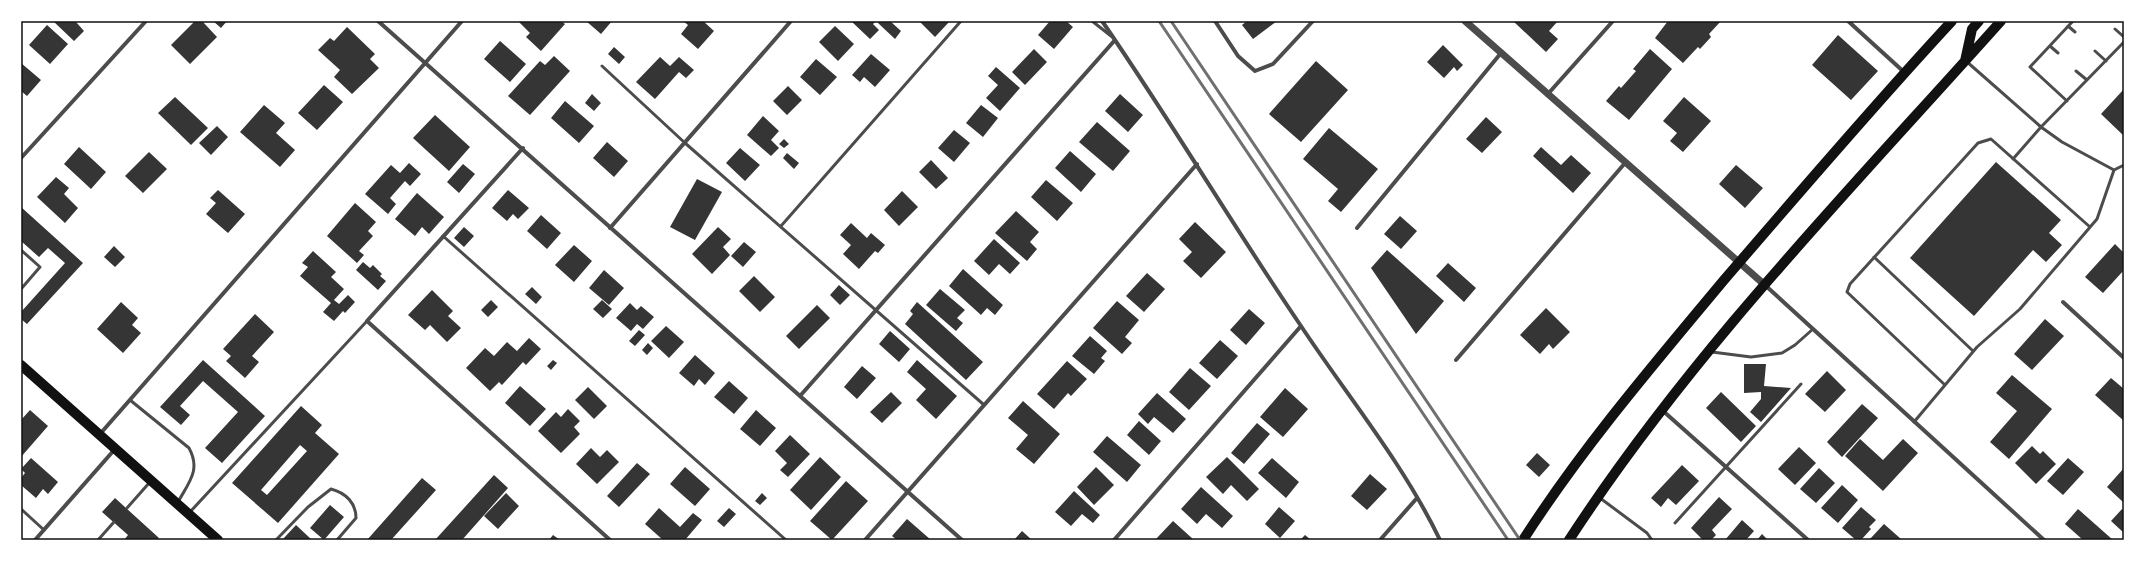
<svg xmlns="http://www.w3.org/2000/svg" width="2145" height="561" font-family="'Work Sans',sans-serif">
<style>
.building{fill:#353535;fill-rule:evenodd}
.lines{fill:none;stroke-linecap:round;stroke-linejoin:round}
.service{stroke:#4c4c4c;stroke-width:3}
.minor{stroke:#4c4c4c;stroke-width:4}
.tertiary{stroke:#4c4c4c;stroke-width:7}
.primary{stroke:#111;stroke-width:10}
.rail{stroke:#707070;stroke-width:3}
.neatline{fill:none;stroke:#111;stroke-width:1.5}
</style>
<rect width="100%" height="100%" fill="#fff"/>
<path class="building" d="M53,21H77L76,22L84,31L74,41Z
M195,21H202L217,37L190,64L171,45Z
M213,21H227L221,28Z
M518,21H561L565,24L541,51L526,37L530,33Z
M586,21H612L601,34Z
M683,21H703L714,31L698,49L681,34L688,25Z
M851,21H876L873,24L879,30L870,39Z
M880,21H890L901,31L895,39L878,23Z
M919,21H950L935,37Z
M1050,21H1066L1073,27L1054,49L1038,35Z
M1247,21H1277L1253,39L1242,25Z
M1513,21H1558L1549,31L1558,39L1546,52Z
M1668,21H1721L1709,34L1711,37L1700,49L1698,47L1683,63L1655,38Z
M47,25L68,44L50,64L29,45Z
M835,26L854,44L838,61L819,42Z
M347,27L375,54L370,59L379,68L352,94L334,77L340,70L318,50L330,38L334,41Z
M1838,35L1878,71L1851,100L1812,65Z
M500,41L526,64L510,82L484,59Z
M1443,45L1463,65L1457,71L1454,67L1444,78L1427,62Z
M614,47L625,57L619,64L608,54Z
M1034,49L1047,62L1025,85L1012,72Z
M1650,49L1672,69L1629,120L1606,101L1619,86L1621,88L1636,71L1633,69Z
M871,54L890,70L875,87L864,77L860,82L852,75Z
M554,56L570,71L530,115L508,96L540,61L545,65Z
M660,57L670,66L679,57L694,70L686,78L679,72L655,99L636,82Z
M816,59L837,77L820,95L800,77Z
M1316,61L1348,90L1301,142L1269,114Z
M21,63L41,80L27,96L21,91Z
M996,67L1020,88L1000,111L986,98L998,85L988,76Z
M324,85L343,102L317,130L298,113Z
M788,86L802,100L787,115L773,101Z
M2124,89V136L2101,114Z
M592,94L601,103L594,111L585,103Z
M1120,94L1143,115L1128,132L1105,111Z
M175,97L208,128L191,145L158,113Z
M1684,97L1711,121L1683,152L1670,141L1677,133L1663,121Z
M565,101L594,126L579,143L551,118Z
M264,105L285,123L276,133L295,150L280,167L240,132Z
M981,105L998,118L983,137L966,123Z
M435,115L470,147L449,171L413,138Z
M763,116L779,131L771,140L779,148L771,156L747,135Z
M1486,117L1502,132L1482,153L1466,139Z
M1097,122L1130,151L1113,171L1079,142Z
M217,126L228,137L211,155L199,143Z
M1329,128L1378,169L1341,212L1328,201L1338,189L1303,159Z
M954,130L970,143L954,162L938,148Z
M784,139L789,144L784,148L779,144Z
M607,142L628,161L614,177L593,158Z
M79,147L106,172L91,189L64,164Z
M1541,147L1561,165L1571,155L1591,173L1573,193L1533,156Z
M740,148L760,165L745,181L726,163Z
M1070,151L1096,174L1081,192L1055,168Z
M149,152L167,169L143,193L125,176Z
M787,153L799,163L794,169L783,158Z
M931,160L948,178L936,189L919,172Z
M1996,162L2061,220L2049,233L2062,245L2046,262L2033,250L1974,316L1910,258Z
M409,163L421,174L410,186L405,181L390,198L396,204L388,214L365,194L391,165L400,173Z
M463,164L475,174L459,193L447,182Z
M1736,165L1763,188L1745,208L1719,184Z
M56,177L69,188L64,194L78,208L65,223L37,197Z
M697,179L722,192L695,240L670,227Z
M1046,180L1073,203L1057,221L1031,197Z
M218,190L245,214L228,233L206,214L216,203L210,198Z
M508,190L529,208L518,219L513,214L507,221L492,208Z
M902,191L918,207L899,226L884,210Z
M417,193L444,217L429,234L422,227L415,236L395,219Z
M355,203L376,222L368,231L373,236L359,251L364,255L357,263L327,236Z
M21,207L83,263L27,324L21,319V312L65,263L48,248L39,257L21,241Z
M1016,211L1039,232L1030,242L1037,249L1027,261L995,233Z
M541,215L561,233L547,249L527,231Z
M1400,216L1417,231L1401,249L1384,234Z
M1195,222L1226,252L1201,278L1183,261L1192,252L1179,239Z
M851,223L867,238L871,233L885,245L878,253L875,251L859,269L843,254L851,245L840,235Z
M464,227L474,236L464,247L454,238Z
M718,227L731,239L723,247L730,255L712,274L692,254Z
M994,239L1020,263L1010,274L999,264L989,275L974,261Z
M744,242L756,252L743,267L731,256Z
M2115,244L2124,253V270L2103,293L2085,277Z
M574,245L592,261L574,282L555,265Z
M114,246L125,257L115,267L104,257Z
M1387,250L1444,301L1416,334L1371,268Z
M313,251L336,272L331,277L344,289L334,300L339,304L348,295L355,302L345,313L343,311L334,321L323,312L331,303L300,276L308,267L302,263Z
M363,262L370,268L373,265L382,274L380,276L386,281L378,290L356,270Z
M1448,263L1476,288L1464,302L1436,276Z
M963,269L1003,305L995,315L987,308L981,315L949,286Z
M604,270L624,288L609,305L589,288Z
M1147,273L1165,289L1144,312L1126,296Z
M754,276L775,297L760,312L739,291Z
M839,285L850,295L840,305L830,295Z
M532,287L542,297L536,304L525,294Z
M940,289L965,310L957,318L963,323L956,331L926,305Z
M432,290L453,311L448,316L461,328L447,342L430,325L425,330L408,315Z
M491,300L498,307L488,317L481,310Z
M602,300L612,309L603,318L593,309Z
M1117,301L1139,320L1125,337L1132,343L1122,354L1093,328Z
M121,302L138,318L132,325L141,333L123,353L97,329Z
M917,302L983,362L966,380L905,324L913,314L910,311Z
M630,303L637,310L641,306L654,317L643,329L637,324L631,331L616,318Z
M817,305L830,318L799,349L786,336Z
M1546,308L1570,332L1553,349L1549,344L1540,354L1520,335Z
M1249,309L1265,323L1246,345L1230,330Z
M255,314L274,332L252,356L259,362L245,378L226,361L231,356L223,349Z
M2045,319L2064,336L2032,370L2014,354Z
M666,326L684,342L669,358L651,341Z
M639,330L645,335L635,346L629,341Z
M890,331L910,349L899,362L879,344Z
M1090,336L1107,351L1101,358L1105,361L1094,374L1072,356Z
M529,338L541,349L526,365L523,362L502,385L499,382L490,391L466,368L485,348L494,356L507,342L517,351Z
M1220,340L1238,356L1217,379L1199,363Z
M648,343L653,348L647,355L642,350Z
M695,355L715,373L705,385L699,379L694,386L679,373Z
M203,360L265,416L222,463L205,448L238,412L203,381L180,406L190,415L181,425L160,407Z
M553,360L557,363L551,370L547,366Z
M917,360L957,396L936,419L916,400L926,389L907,372Z
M1067,361L1087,379L1071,396L1068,393L1054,409L1037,394Z
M1744,364H1766L1764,386L1791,388L1761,422L1750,412L1761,399V392L1744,393Z
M862,366L876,378L857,399L844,387Z
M1190,368L1211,386L1189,410L1169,392Z
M1827,371L1846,390L1825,412L1805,394Z
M2012,375L2052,409L2009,459L1990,442L2017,411L1996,393Z
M2111,378L2124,389V421L2095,395Z
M729,381L748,398L734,414L714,397Z
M520,386L546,409L530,426L505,403Z
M588,387L607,406L594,419L575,400Z
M1285,388L1308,409L1283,437L1260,417Z
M891,392L902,403L882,423L870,412Z
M1721,392L1756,426L1741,442L1706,408Z
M1157,393L1186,419L1173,433L1154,417L1148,424L1138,414Z
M1023,401L1060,434L1034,464L1016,449L1028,435L1008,418Z
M1862,404L1878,418L1842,457L1827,442Z
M301,406L322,425L315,433L339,454L278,523L232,483ZM300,445L307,451L267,495L261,490Z
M568,409L580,421L574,427L580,434L561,453L538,431L556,412L561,417Z
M30,410L48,426L21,457V420Z
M756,410L776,428L760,446L740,429Z
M1139,421L1161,441L1149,455L1127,435Z
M1257,423L1270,434L1244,464L1231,453Z
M790,435L810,454L788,477L780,470L787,463L775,451Z
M1107,436L1141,465L1127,482L1093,452Z
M1860,439L1883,460L1903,439L1918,453L1883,491L1845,456Z
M2032,446L2040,454L2043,451L2056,464L2036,484L2015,463Z
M1799,447L1816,463L1795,485L1778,469Z
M591,448L600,457L607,450L619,462L597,484L576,464Z
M1537,453L1550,465L1539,477L1526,465Z
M820,457L841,477L811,510L790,490Z
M1227,457L1259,489L1247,501L1231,485L1223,494L1206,477Z
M31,458L58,482L48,494L43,489L36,498L21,485V478L25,473L21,469Z
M1272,458L1299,482L1286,498L1258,473Z
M2068,458L2084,472L2063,495L2047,481Z
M637,463L650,474L619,507L607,496Z
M1682,465L1699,481L1676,505L1668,498L1661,507L1651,498Z
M685,467L710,489L695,506L670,484Z
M1096,467L1114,485L1094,505L1077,487Z
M1819,468L1835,483L1816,503L1800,489Z
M2124,468V503L2107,487Z
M1370,474L1387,489L1367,510L1351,496Z
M494,475L508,488L462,540H435Z
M422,478L436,490L391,540H367Z
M846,481L868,501L832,540L810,521Z
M1842,485L1858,500L1838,523L1821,508Z
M1201,487L1233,516L1222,528L1206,514L1197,524L1181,509Z
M1074,491L1100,515L1093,523L1082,514L1071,526L1055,512Z
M506,493L519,506L498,529L484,516Z
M762,493L767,498L760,505L755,501Z
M1719,497L1732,509L1712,530L1716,535L1711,540H1703L1691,528Z
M115,498L159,538L157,540H124L128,535L102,512Z
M330,505L344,517L324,540L310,528Z
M1279,507L1295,521L1280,538L1265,524Z
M1861,507L1876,520L1869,527L1871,529L1861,540H1856L1842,528Z
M659,508L680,527L693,513L702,520L685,540H663L645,524Z
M729,508L736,514L724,527L717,521Z
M2078,509L2113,540H2083L2065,524Z
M2122,509L2124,511V533L2111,521Z
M907,519L931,540H897L892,536Z
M1742,520L1754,531L1746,540H1725Z
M1173,521L1194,540H1155Z
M1884,524L1901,539L1899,540H1869Z
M296,525L312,540L283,539Z
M1022,531L1032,540H1014Z
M1762,534L1768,540H1757Z
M553,535L560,540H549Z
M1305,535L1311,540H1300Z"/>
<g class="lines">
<path class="service" d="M1092,21L1111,36
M2068,26L2075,32
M2115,29L2124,37
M2050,46L2058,53
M2095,51L2106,61
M602,66L685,143L983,404
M2076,71L2087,80
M2067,101L2030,67L2073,21
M2013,159L2041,127L2124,42
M2114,170L2124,165
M781,226L961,21
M443,236L786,540
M21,250L40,267L21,289
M1874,257L1973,351
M1712,352L1751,357L1782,353L1795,345L1813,329
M1945,385L1847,292L1850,284L1978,143L1991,139L2090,227
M130,400L189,448C201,470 189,482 178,502
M1914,422L1977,347L2020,309L2097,219L2114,170L2062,142L2041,127L1966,61
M1600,498L1647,533L1652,540
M127,508L150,482
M21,509L44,530
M190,512L367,321
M1675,523L1801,384
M98,540L114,522
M276,540L308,507L331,489C346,493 356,503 356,518L337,540"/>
<path class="minor" d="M378,21L962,540
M1102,21C1171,121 1233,226 1301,326C1348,397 1403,463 1440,540
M1215,21L1238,56L1255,71L1273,64L1313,21
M1848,21L1904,72
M1547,95L1613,21
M523,148L367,321L610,540
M21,158L146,21
M610,228L791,21
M1357,228L1501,53
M1766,286L2044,540
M2063,302L2124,358
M1456,360L1625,163
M800,396L1115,40
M1662,410L1808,540
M100,434L462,21
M35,540L115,449
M865,540L1197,164
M1114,540L1301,326
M1380,540L1417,498"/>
<path class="tertiary" d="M1465,21L1766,286"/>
<path class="primary" d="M1965,61L1972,29L1979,21
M21,365L218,540
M1523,540C1582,448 1654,364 1724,280C1799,193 1874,105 1952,21
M1569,540C1692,351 1852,188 2001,21"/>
<path class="rail" d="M1159,21L1508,540
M1171,21L1520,540"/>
</g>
<rect width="2145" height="561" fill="none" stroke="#ffffff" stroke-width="44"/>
<rect x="22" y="22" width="2101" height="517" class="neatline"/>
</svg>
